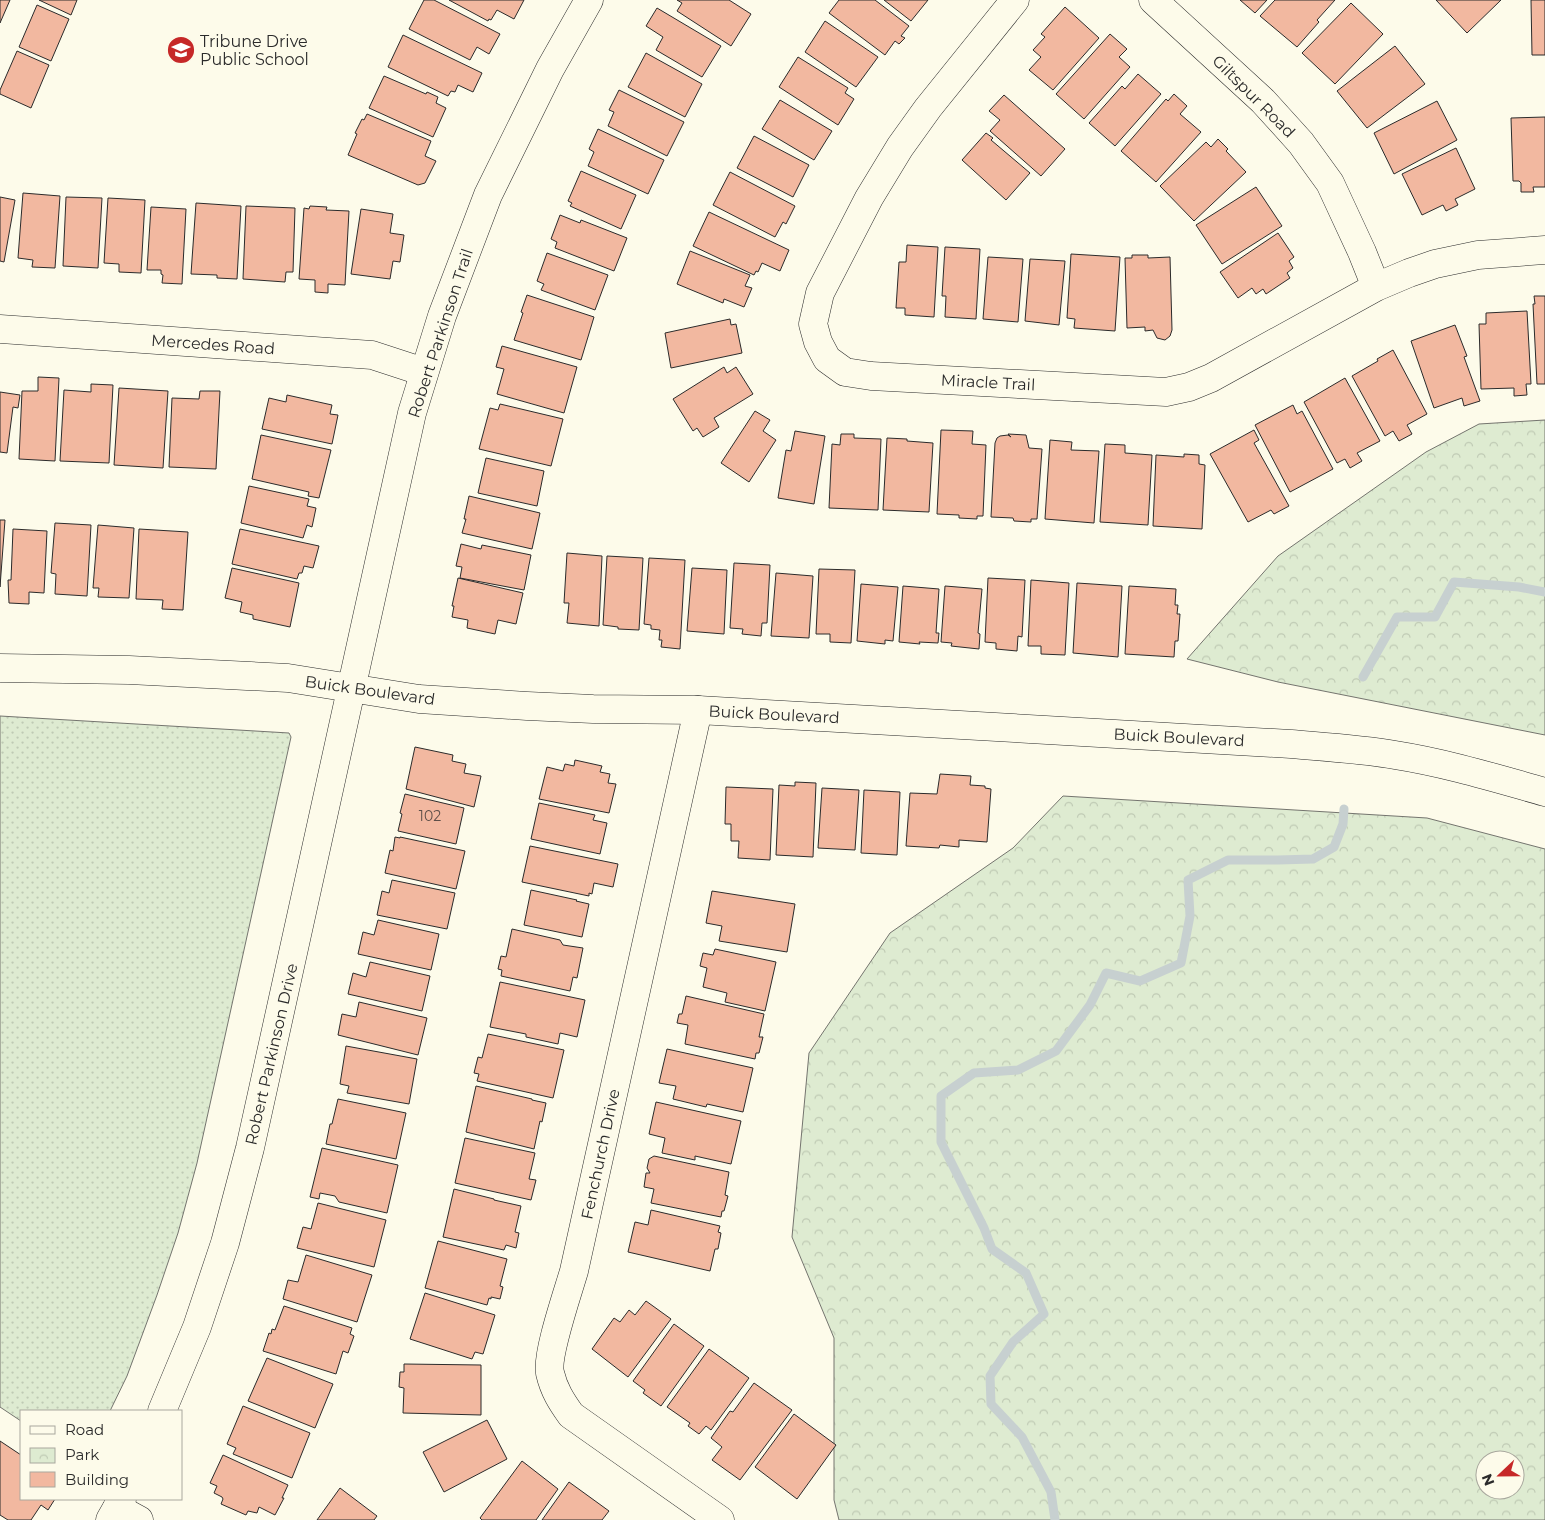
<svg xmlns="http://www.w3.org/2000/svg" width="1545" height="1520" font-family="Montserrat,sans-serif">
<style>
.grass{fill:url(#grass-dots);stroke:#74746e}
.park{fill:url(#park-crowns);stroke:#74746e;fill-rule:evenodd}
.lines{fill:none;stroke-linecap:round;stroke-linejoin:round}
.stream{stroke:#c7d0d0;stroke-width:9}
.building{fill:#f2b8a0;stroke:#2b2b2b}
.street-casing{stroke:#2b2b2b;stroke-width:29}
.secondary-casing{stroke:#2b2b2b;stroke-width:29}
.street{stroke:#fdfbea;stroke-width:28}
.secondary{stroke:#fdfbea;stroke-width:28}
.labels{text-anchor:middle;stroke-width:4;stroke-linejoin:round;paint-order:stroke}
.number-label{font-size:14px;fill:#5d4e48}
.poi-label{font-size:16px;fill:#2b2b2b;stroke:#fdfbea;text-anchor:start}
.street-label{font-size:16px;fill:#2b2b2b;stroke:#fdfbea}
</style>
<defs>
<pattern id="grass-dots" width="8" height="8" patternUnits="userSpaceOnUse" patternTransform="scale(1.25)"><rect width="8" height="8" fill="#deebd1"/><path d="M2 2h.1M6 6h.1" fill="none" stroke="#bfcab4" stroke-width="1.8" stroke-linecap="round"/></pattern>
<pattern id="park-crowns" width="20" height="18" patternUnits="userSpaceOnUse" patternTransform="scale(1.25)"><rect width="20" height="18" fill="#deebd1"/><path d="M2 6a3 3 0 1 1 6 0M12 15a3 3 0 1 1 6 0" fill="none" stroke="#bfcab4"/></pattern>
</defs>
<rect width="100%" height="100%" fill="#fdfbea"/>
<path class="grass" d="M0,716L289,733L291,737L197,1163L178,1233L157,1295L127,1376L110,1411H21V1421L0,1407Z"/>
<path class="park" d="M1545,420V735L1278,682L1187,659L1278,556L1426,452L1479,424Z
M1063,796L1427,818L1545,849V1520H839L834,1500V1338L792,1237L809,1053L890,933L1013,848ZM1485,1460H1515V1490H1485Z"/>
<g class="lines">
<path class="stream" d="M1363,677L1397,617H1435L1454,582L1519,587L1545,592
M1055,1520L1051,1492L1022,1437L991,1404L990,1376L1013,1342L1044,1314L1026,1273L992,1249L984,1228L941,1142V1096L974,1073L1018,1070L1056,1051L1090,1005L1106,973L1140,981L1181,963L1190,916L1188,880L1228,860H1278L1313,859L1334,847L1343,824L1344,809"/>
</g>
<path class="building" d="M0,0H10L0,23Z
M39,0H77L71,15Z
M424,0H434L500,34L489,54L477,47L470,60L409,29Z
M449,0H524L514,19L497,10L491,20L489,19L488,21Z
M677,0H729L751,14L731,46L677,11L682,3Z
M839,0H875L909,26L901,36L905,38L899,44L895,41L885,55L829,13Z
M884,0H928L911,21Z
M1240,0H1267L1255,13Z
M1275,0H1335L1317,20L1319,22L1297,47L1260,16Z
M1436,0H1501L1467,33Z
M1531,0H1545V55H1532Z
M1351,3L1383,34L1335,84L1302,53Z
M37,5L69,19L51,61L19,47Z
M1065,7L1099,38L1053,90L1029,70L1041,57L1033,50L1045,37L1041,34Z
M657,8L721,46L702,77L656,50L663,37L646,26Z
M825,21L878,57L856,87L805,52Z
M1110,34L1127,49L1119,57L1130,67L1084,119L1056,94Z
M403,35L482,73L473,92L458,85L455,92L451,91L448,96L388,67Z
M1395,46L1425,84L1367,128L1337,91Z
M17,51L49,65L31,108L0,94V90Z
M646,53L702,84L685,117L628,87Z
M798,57L848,88L845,93L854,99L838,125L779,87Z
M1138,74L1161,94L1115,146L1089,123L1122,86L1125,89Z
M384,76L426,94L427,92L438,97L436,103L446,108L433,137L369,108Z
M619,90L684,122L667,156L608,126L614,112L609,110Z
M1174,94L1187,106L1180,114L1201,132L1156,182L1121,151L1166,99L1168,101Z
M1004,95L1065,149L1041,176L990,131L1000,120L989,111Z
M780,100L832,131L814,160L762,129Z
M1437,101L1457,140L1394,174L1374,133Z
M367,114L431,141L425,156L436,161L425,183L418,185L348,155L357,134L355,133L362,119L364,120Z
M1545,117V187H1533L1534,192H1521V183L1519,181H1513L1511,118Z
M598,129L664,160L648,194L588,166L594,152L589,149Z
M986,133L993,138L991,140L1030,173L1006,200L962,160Z
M754,136L809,165L793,197L737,168Z
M1218,139L1228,149L1226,151L1246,172L1194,221L1160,186L1206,142L1211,147Z
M1456,148L1475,189L1455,199L1458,205L1446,211L1443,205L1422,215L1402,174Z
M581,171L636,195L621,229L570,206L572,203L568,201Z
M730,172L795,206L786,224L783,222L775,237L713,205Z
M1256,187L1282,226L1222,264L1196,225Z
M23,193L60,196L55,268L32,267L33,260L18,258Z
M0,197L15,200L4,262L0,261Z
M66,197L102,198L98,268L63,266Z
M108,198L145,200L141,273L119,272V264L104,263Z
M196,203L241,206L237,279L217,278V275L191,274Z
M246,206L295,208L293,272H286L285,282L243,279Z
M310,206L327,207L326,210L349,211L345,285L328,284V293L315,292V280L299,279L304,208L309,209Z
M151,207L186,209L182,284L162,283L163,275L161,274V270H147Z
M361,209L393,214L390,233L404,235L400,262L393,261L390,279L351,274Z
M709,212L789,250L780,271L762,263L758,272L756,271L754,275L693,246Z
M560,215L580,223L581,220L627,238L614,271L555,248L557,242L551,239Z
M1278,233L1294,257L1289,261L1293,268L1287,273L1290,278L1266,294L1263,289L1256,294L1252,288L1238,298L1220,272Z
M907,245L938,247L934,317L905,315V308H896L899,262H906Z
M945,247L980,249L976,319L945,317L946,296H942Z
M690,251L750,275L745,286L752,288L744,307L724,299L723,303L677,284Z
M547,253L608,275L595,310L541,290L544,284L537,281Z
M1071,254L1120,257L1115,331L1074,328L1075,319L1067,318Z
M1132,255H1148V258L1170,257L1172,330L1170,336L1165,340L1157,338L1153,330L1145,331V327L1127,328L1125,258H1132Z
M988,257L1023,259L1018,322L983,319Z
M1030,259L1065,261L1059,325L1025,321Z
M527,295L594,317L581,360L514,340L523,313L521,312Z
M1534,296H1545V384H1537L1533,304H1535Z
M1527,311L1531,384H1526L1527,395L1514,396V388L1481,389L1479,324H1486V313Z
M730,319L731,325L736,324L742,353L671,368L665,333Z
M1455,325L1467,356L1464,357L1480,401L1464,406L1462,398L1434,408L1411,341Z
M502,346L577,367L564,413L497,394L504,369L496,367Z
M1393,350L1427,414L1407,425L1412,434L1399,441L1393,431L1385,436L1352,376L1378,361L1377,359Z
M724,367L727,373L736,367L753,394L714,418L719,427L703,437L697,428L693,431L673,399Z
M38,377L59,378L55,461L19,459L22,391H38Z
M1345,378L1380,441L1357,453L1362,461L1350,468L1345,459L1337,463L1304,402Z
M91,384L113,385L109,463L60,461L64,390L91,392Z
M119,388L168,391L163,468L114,465Z
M200,391H220L216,469L169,467L172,398L199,399Z
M0,392L20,395L18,408L13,407L7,453L0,452Z
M287,395L332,405L330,414L338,415L332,444L262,429L269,398L286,402Z
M500,404L563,419L551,466L479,449L490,408L498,410Z
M1293,405L1297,414L1302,411L1333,469L1290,492L1255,425Z
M755,411L770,420L763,431L776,440L749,482L721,463Z
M941,430L973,431L972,444L986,445L983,516H977V519L959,518V515L937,514Z
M1254,430L1259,440L1254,443L1289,506L1274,514L1271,510L1248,522L1210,454Z
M795,431L825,436L814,504L778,498L786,450L791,451Z
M841,434H854V438L881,439L878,510L829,508L832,444L840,445Z
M1008,434L1026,435L1029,448L1042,449L1037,519H1031V522L1014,521L1013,518L991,517L995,443L997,438L1000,436L1008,435L1011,437Z
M261,435L331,450L319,498L308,496L309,492L252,479Z
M887,438L907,439V441L933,443L929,512L883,510Z
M1050,440L1072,442L1071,450L1099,451L1094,523L1045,519Z
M1105,444L1125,445V453L1152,455L1148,525L1100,522Z
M1184,454L1199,455V464L1205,465L1202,529L1153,526L1156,455L1184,457Z
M486,458L544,471L537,506L478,493Z
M249,486L309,499L307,506L316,508L312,527L307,525L303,538L241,523Z
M469,496L540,513L532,549L462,533L466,519H464Z
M0,520H5L0,587Z
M55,523L91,525L87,596L55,594L56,574L51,573Z
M98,525L134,528L129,598L98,597L99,588H93Z
M13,529L47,531L44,593L29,592V604L9,603L8,580H11Z
M139,529L188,532L183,610L162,609L163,600L136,599Z
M240,529L319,546L313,568L304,566L302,573H299L297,579L232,564Z
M461,544L481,549L482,545L531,555L524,590L460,578L462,567L456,566Z
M567,553L602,556L599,626L567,623L569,603H564Z
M607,556L643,558L639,630L618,629V627L603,625Z
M649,558L685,560L680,649L661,647L662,640H659L660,630L651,629V625L644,624Z
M734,563L770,565L767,623H762L761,636L742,634L743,629L730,628Z
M232,568L299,583L290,627L253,619V615L240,612L242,602L225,598Z
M692,568L727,570L724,634L687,631Z
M819,569L855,570L851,643L830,642V634H816Z
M776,573L813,576L809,638L771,636Z
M458,578L523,593L516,624L498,620L495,634L467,628L468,620L452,617L454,606H452Z
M988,578L1025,580L1022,637L1018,636L1017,651L996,649V643L985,642Z
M1031,580L1069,583L1065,655L1041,654V646H1028Z
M1077,583L1122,586L1118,657L1073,653Z
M861,584L898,587L893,641L885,640V644L857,641Z
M903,586L939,589L936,633H939L938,643L919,642L920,644L899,642Z
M945,586L982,589L978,633L980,634L979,649L951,646L952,643L941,642Z
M1129,586L1176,589L1175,605H1178L1177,614H1180L1178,641H1175L1174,657L1125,654Z
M415,747L453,755L452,761L466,764L464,773L481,776L474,807L406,789Z
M575,760L602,766L600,772L610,774L608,783L616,784L609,813L539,799L547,767L563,771L565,764L574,766Z
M940,774L971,776L970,785L985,786V788L991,789L987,842L959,840V847L940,845L939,848L906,846L910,793L937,794Z
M795,782L816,783L813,857L776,855L779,785L795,786Z
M726,787L773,789L770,860L738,858L739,841H731V824H725Z
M822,788L859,790L855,850L818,848Z
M864,790L900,792L897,855L861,853Z
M405,794L464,808L456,844L398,831L402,814L400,813Z
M539,803L595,815L593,820L607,823L600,854L531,839Z
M395,837L400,838V837L465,851L456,889L385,873L390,850L393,851Z
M530,846L618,864L613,887L594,883L592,894L589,893V896L522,882Z
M392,880L455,893L447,929L377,915L382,891L389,893Z
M531,890L577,900L576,901L589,904L582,937L524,925Z
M712,891L795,904L787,952L719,941L722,926L706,923Z
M378,920L439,934L431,970L358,954L363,932L374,935Z
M512,929L560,940L563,945L583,948L577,978L573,977L570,991L501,976L502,970L498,969L501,956L506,957Z
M715,949L776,962L765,1011L725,1002L727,993L703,987L707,968L700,966L703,953L713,955Z
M370,962L430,976L422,1011L348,994L353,973L366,977Z
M500,982L585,1000L577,1037L560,1033L558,1044L526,1037V1034L490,1027Z
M686,996L764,1014L759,1037H763L759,1053H756L755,1059L685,1044L688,1025L677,1023L679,1014H682Z
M359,1002L427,1018L418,1055L338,1035L342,1014L356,1017Z
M488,1034L564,1050L553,1098L477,1081L479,1074L474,1073L478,1057L482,1058Z
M346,1046L417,1059L409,1104L347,1093L349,1086L340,1084Z
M667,1049L753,1068L743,1112L707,1104L706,1107L673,1099L676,1086L659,1083Z
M476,1086L532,1099V1100L546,1103L542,1122L540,1121L534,1149L466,1132Z
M338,1099L406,1113L396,1159L326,1144L330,1124H332Z
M656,1102L741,1121L731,1164L695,1156V1160L662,1153L665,1138L649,1134Z
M465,1138L535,1153L529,1179L536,1180L531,1200L455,1183Z
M322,1148L398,1165L387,1213L339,1202L335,1196L320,1193L319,1199L310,1197Z
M654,1156L729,1172L725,1195L728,1196L724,1211H722L721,1217L651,1203L654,1189L644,1187L646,1173H650L647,1168L649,1159Z
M454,1189L494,1199V1200L521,1206L515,1232L519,1233L516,1248L506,1245L504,1250L443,1237Z
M318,1203L386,1220L374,1267L297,1248L303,1227L311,1229Z
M651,1210L720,1226L718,1232L721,1233L718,1249H715L710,1271L628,1252L635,1222L648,1225Z
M438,1241L507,1259L500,1286L503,1287L500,1299L491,1297V1299L489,1298L487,1305L425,1288Z
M306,1255L372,1275L357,1322L283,1299L288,1280L298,1282Z
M425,1293L495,1315L483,1354L475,1352L472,1359L410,1339Z
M646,1301L671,1319L628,1377L592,1349L614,1318L620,1322L629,1310L635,1315Z
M284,1306L352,1328L350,1334L354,1336L348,1353L343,1351L336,1374L263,1351L269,1333L271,1334L272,1329L275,1330Z
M674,1324L704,1346L661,1406L643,1393L645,1390L633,1381Z
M709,1349L749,1378L711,1430L706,1426L699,1434L688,1426L690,1423L667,1407Z
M267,1358L333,1384L315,1428L248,1401Z
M404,1364L481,1365V1415L403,1413L404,1388L399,1387L400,1372H404Z
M754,1383L792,1410L740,1480L712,1460L722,1447L711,1438L730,1411L733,1412Z
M243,1406L310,1433L292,1478L233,1454L236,1448L227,1444Z
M794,1414L836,1445L797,1499L755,1467Z
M487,1420L507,1459L444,1492L423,1452Z
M0,1441L21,1455V1499H55L48,1510L41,1505L31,1520H8L0,1515Z
M223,1455L288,1485L282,1498H284L275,1515L259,1507L257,1513L248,1511L246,1515L221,1504L223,1499L222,1497L214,1493L217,1486L210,1483Z
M522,1461L558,1489L536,1520H482L480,1518Z
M569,1482L609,1511L602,1520H542Z
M340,1488L377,1516L374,1520H317Z"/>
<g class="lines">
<defs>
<path id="street" d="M1015,0L928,108L900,147L869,198L820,293L813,324L818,342L827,359L845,372L871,376L1166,392L1189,387L1211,378L1376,287L1409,273L1435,264L1478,255L1545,250
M1153,0L1263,101L1301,143L1330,183L1362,252L1376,287
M0,329L372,355L424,372
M698,710L574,1271C568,1292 546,1355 550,1373C554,1390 561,1401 571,1415L720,1520
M117,1508L139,1520"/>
<path id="secondary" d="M0,668L129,670L288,678L419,699L527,706L593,709L698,710L1291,744C1326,747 1361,749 1395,755C1446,763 1495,778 1545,792
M162,1411L197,1327L225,1243L250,1148L412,413L442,316L488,195L550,69L589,0
M110,1520L122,1499"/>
</defs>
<use href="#street" class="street-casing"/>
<use href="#secondary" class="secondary-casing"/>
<use href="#street" class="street"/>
<use href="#secondary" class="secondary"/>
</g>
<defs>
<symbol id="school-disc" viewBox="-11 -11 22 22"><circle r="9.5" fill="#c62828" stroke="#fdfbea"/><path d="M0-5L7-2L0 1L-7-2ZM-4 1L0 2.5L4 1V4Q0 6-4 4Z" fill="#fff"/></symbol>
</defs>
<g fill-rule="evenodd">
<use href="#school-disc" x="165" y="34" width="32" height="32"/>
</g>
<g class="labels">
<g class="number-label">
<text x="430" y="821">102</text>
</g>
<g class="poi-label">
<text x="200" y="47">Tribune Drive<tspan x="200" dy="18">Public School</tspan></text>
</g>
<g class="street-label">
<text transform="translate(1254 96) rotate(45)" y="6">Giltspur Road</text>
<text transform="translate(440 333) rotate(-72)" y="6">Robert Parkinson Trail</text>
<text transform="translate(213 344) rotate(4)" y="6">Mercedes Road</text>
<text transform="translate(988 382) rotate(3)" y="6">Miracle Trail</text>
<text transform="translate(370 690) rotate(8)" y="6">Buick Boulevard</text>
<text transform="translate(774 714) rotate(3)" y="6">Buick Boulevard</text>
<text transform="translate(1179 737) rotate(3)" y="6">Buick Boulevard</text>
<text transform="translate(271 1054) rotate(-77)" y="6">Robert Parkinson Drive</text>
<text transform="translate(600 1154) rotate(-78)" y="6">Fenchurch Drive</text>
</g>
</g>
<rect x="20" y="1410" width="162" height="90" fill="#fdfbea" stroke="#a9a89e"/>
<rect x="30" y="1426" width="25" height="8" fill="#fdfbea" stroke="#a9a89e"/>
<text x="65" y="1435" font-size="15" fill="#2b2b2b">Road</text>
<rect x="30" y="1448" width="25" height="15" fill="url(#park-crowns)" stroke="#a9a89e"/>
<text x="65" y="1460" font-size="15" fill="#2b2b2b">Park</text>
<rect x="30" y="1472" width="25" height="15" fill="#f2b8a0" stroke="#a9a89e"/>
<text x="65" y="1485" font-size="15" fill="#2b2b2b">Building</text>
<g transform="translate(1500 1475) rotate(248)"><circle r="24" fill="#fdfbea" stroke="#a9a89e"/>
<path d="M0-4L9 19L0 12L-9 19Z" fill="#c62828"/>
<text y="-8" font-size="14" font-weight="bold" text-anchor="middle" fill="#2b2b2b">N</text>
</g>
</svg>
